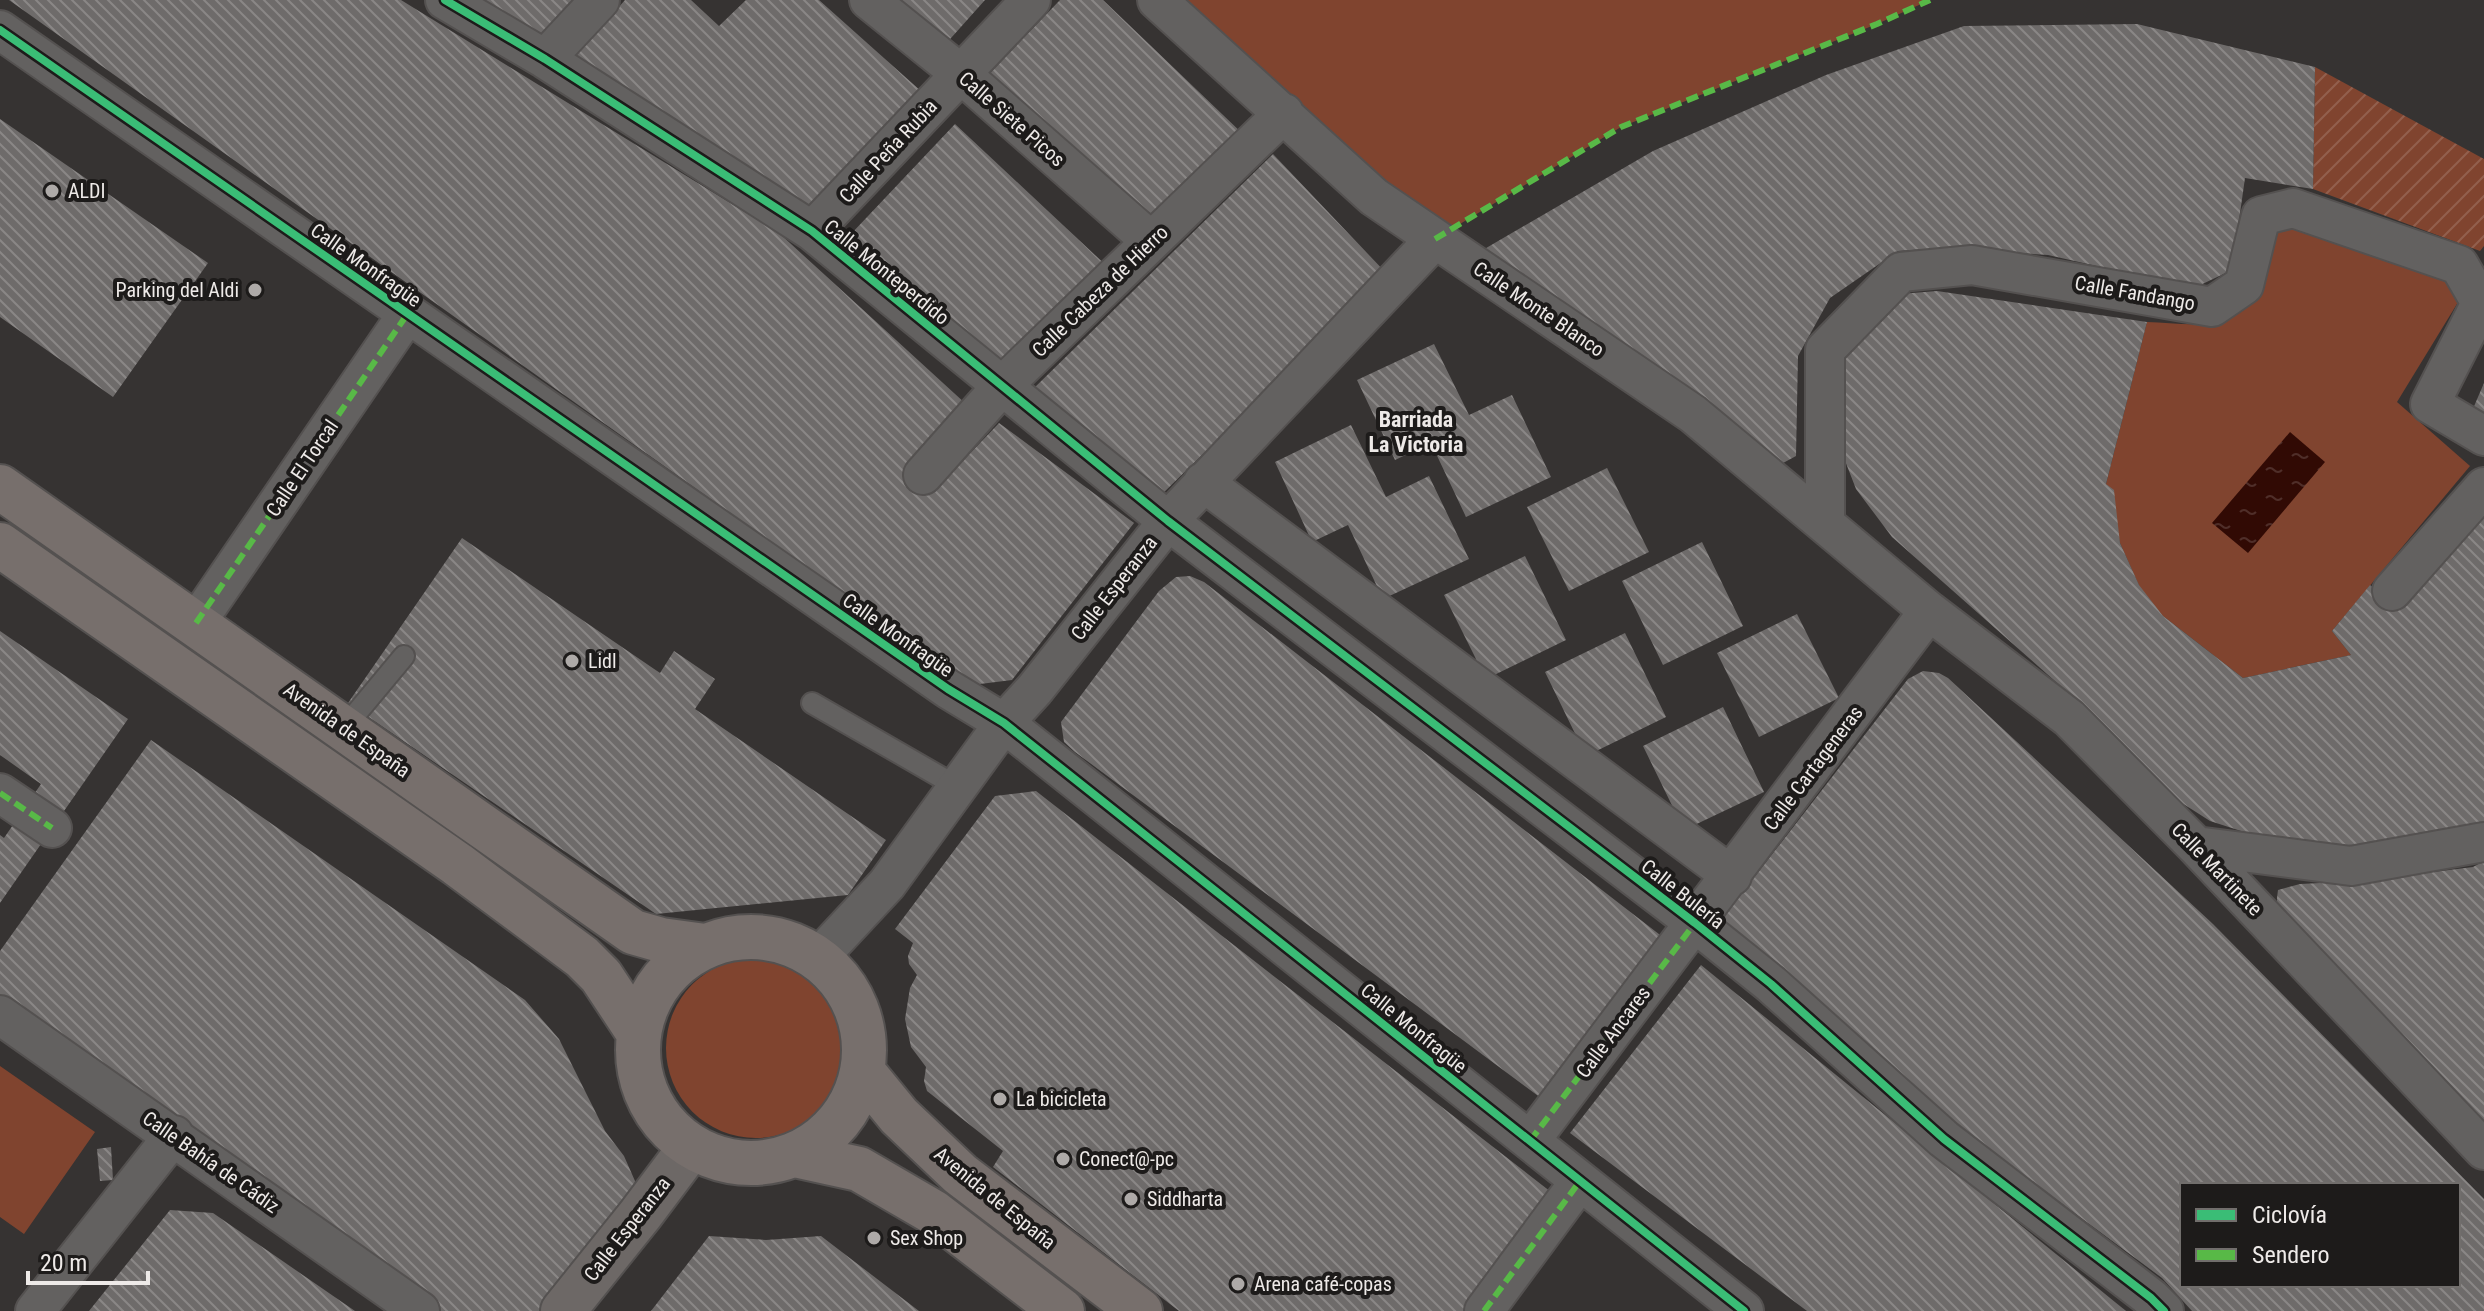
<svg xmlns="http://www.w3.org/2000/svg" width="2484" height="1311" font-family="'Roboto Condensed',sans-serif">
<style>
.green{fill:#80442f}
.garden{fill:url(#garden-furrows)}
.water{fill:url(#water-ripples)}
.building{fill:url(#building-back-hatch);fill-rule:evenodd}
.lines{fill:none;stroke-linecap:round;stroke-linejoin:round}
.lane-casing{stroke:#545150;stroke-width:24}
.street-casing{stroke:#545150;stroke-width:42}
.secondary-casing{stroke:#545150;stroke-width:48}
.primary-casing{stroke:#545150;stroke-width:48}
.lane{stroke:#636160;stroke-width:20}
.street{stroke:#636160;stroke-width:38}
.secondary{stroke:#6d6866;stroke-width:44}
.primary{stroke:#776f6c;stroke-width:44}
.quiet{stroke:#58b947;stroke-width:6;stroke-dasharray:12 6;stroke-linecap:butt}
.cycleway-casing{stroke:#1d1b1a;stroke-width:13}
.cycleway{stroke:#3abd76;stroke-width:8}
.poi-dot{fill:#aeaaa8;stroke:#1d1b1a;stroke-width:3}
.labels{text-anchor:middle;stroke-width:8;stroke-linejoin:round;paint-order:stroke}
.street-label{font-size:20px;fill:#eeeae8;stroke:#1d1b1a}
.poi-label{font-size:20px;fill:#eeeae8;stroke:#1d1b1a;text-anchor:start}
.neighbourhood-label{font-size:22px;font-weight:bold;fill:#eeeae8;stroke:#1d1b1a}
</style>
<defs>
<pattern id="garden-furrows" width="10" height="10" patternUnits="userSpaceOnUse" patternTransform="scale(2)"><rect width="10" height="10" fill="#80442f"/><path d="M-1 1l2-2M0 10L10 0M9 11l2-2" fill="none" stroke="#925f4d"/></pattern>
<pattern id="water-ripples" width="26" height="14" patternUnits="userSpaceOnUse" patternTransform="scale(2)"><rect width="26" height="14" fill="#310a04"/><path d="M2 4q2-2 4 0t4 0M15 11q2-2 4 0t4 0" fill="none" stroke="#4f2e29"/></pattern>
<pattern id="building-back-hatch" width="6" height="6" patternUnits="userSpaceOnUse" patternTransform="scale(2)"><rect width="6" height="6" fill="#6e6b6a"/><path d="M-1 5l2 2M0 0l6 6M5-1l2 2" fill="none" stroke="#8a8786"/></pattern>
</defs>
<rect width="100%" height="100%" fill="#363332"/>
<path class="green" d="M1157,0H1930L1877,24L1621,127L1435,239Z
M2290,221L2452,277L2460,299L2397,402L2470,466L2332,631L2351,655L2243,678L2163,616L2141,590L2120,543L2106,484L2147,322C2185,323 2232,334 2255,296C2264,282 2267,251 2270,235Z
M666 1048a90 90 0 1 1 180 0a90 90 0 1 1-180 0Z
M0,1066L95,1132L24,1234L0,1217Z"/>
<path class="garden" d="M2315,67L2484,159V246L2480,251L2313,189Z"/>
<path class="water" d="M2290,432L2325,462L2248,553L2212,523Z"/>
<path class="building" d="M9,0H401L779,233L966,404L909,464L938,487L999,423L1134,523L1012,680L972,685Z
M473,0H578L541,39Z
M625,0H691L719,26L746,0H819L922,92L811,213L573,59Z
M885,0H985L943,47Z
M1060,0H1103L1246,137L1153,233L988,75Z
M2137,24L2315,67L2313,189L2245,178L2232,270L2194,288L2048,255L1940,248L1898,251L1830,298L1798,356L1796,456L1770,470L1481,251L1653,151L1826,75L1964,26Z
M0,119L208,263L113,397L0,317Z
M955,124L1111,270L1007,380L851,234Z
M1273,154L1387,274L1155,501L1030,392Z
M1937,291L2147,322L2106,484L2114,490L2120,543L2139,585L2163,616L2243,678L2351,655L2332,631L2370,585L2400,609L2484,513V822L2457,833L2417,841L2338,848L2269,840L2210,821L2160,789L2091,713L1892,537L1856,489L1842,453L1838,364L1900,294Z
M1434,344L1469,415L1512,395L1551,477L1466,517L1431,443L1395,460L1357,380Z
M2484,383V418L2472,411Z
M1351,425L1386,497L1429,476L1469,559L1383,599L1348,525L1312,542L1275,462Z
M1607,468L1649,552L1569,591L1527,507Z
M462,538L660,673L674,651L715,679L695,709L886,840L848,895L656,914L348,703Z
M1702,542L1743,626L1663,665L1622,581Z
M1525,556L1566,640L1486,679L1444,595Z
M1190,576L1204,582L1664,938L1545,1101L1075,752L1064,742L1061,722L1159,591L1176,577Z
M1797,614L1839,698L1759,737L1717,653Z
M0,631L128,719L0,903V835L4,838L41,784L0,755Z
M1625,633L1666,717L1586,756L1545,672Z
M1923,671L1939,673L1948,678L2213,924L2484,1199V1311H2192L2162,1278L1886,1073L1718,924L1908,679ZM2182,1185H2458V1285H2182Z
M1723,707L1764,792L1684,830L1643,746Z
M151,740L525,1000L559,1039L605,1131L624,1156L635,1181L630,1228L563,1311H420L0,1010V951Z
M1036,791L1551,1192L1464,1311H1179L993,1167L1003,1151L927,1091L924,1081L926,1067L911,1047L905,1019L910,988L917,975L909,964L908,956L913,943L895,929L995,796Z
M2484,861V1132L2277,908V898L2278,890L2300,884L2361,881L2473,867Z
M1701,965L2126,1311H1807L1570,1133Z
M111,1147L113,1180L100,1181L97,1149Z
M170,1210L213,1213L355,1311H89Z
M709,1236L766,1240L821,1236L919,1311H651Z"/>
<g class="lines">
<defs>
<path id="lane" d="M812,703L958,787
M344,728L404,656"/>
<path id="street" d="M445,0L545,59L812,231L1168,521L1695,923L1771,984L1944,1139L2151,1298L2164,1311
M869,0L961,74L1151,241
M1157,0L1374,197L1693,414L1929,611L2069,718L2196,846L2484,1150
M0,30L948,689L1004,723L1744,1311
M545,59L600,0
M812,231L1031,0
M923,475L1002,386L1284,113
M1203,482L1732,876
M1825,524V350L1901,272L1972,265L2212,307L2244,285L2261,216L2293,208L2459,265L2481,303L2430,404L2484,436
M2392,591L2484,487
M196,623L408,313
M0,793L52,828
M2196,846L2351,866L2484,842
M818,958L887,884L1004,723L1035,689L1168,521L1435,239
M0,1015L420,1311
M1530,1141L1929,611
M35,1311L174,1135
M1484,1311L1580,1181"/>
<path id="secondary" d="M563,1311L640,1215L691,1147"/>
<path id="primary" d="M0,487L633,932L661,940L705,946
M0,545L457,864L582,957L601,976L638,1032
M638 1050a113 113 0 1 1 226 0a113 113 0 1 1-226 0Z
M863,1072L899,1116L960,1174L1140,1311
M795,1155L859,1169L933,1212L1062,1311"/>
</defs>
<use href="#lane" class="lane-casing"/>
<use href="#street" class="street-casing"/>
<use href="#secondary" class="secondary-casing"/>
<use href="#primary" class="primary-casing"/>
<use href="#lane" class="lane"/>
<use href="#street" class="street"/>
<use href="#secondary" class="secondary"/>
<use href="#primary" class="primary"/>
<path class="quiet" d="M1435,239L1621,127L1877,24L1930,0
M196,623L408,313
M0,793L52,828
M1530,1141L1695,923
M1484,1311L1580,1181"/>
<defs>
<path id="cycleway" d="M445,0L545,59L812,231L1168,521L1695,923L1771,984L1944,1139L2151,1298L2164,1311
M0,30L948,689L1004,723L1744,1311"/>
</defs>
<use href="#cycleway" class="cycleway-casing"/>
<use href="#cycleway" class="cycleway"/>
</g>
<g class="poi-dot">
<circle cx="52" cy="191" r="8"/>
<circle cx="255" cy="290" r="8"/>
<circle cx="572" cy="661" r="8"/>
<circle cx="1000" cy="1099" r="8"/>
<circle cx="1063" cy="1159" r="8"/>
<circle cx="1131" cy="1199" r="8"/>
<circle cx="874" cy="1238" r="8"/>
<circle cx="1238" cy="1284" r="8"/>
</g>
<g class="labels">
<g class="street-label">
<text transform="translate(1012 119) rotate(41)" y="7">Calle Siete Picos</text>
<text transform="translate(888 151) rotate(-47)" y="7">Calle Peña Rubia</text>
<text transform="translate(366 265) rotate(35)" y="7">Calle Monfragüe</text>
<text transform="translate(887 272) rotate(39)" y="7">Calle Monteperdido</text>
<text transform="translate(1100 291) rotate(-44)" y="7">Calle Cabeza de Hierro</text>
<text transform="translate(2135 293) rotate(10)" y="7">Calle Fandango</text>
<text transform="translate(1539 309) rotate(34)" y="7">Calle Monte Blanco</text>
<text transform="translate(302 468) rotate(-56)" y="7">Calle El Torcal</text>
<text transform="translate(1114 588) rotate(-52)" y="7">Calle Esperanza</text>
<text transform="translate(898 635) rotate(35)" y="7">Calle Monfragüe</text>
<text transform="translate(347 730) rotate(35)" y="7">Avenida de España</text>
<text transform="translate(1813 768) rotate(-53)" y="7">Calle Cartageneras</text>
<text transform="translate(2217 869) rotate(46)" y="7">Calle Martinete</text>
<text transform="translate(1683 894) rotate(38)" y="7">Calle Bulería</text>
<text transform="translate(1414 1028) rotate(39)" y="7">Calle Monfragüe</text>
<text transform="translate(1613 1032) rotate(-53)" y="7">Calle Ancares</text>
<text transform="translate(211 1162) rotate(35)" y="7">Calle Bahía de Cádiz</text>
<text transform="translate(995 1198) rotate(39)" y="7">Avenida de España</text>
<text transform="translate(627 1229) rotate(-52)" y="7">Calle Esperanza</text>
</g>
<g class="poi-label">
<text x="68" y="198">ALDI</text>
<text x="239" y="297" text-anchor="end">Parking del Aldi</text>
<text x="588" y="668">Lidl</text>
<text x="1016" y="1106">La bicicleta</text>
<text x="1079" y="1166">Conect@-pc</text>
<text x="1147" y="1206">Siddharta</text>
<text x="890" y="1245">Sex Shop</text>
<text x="1254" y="1291">Arena café-copas</text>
</g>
<g class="neighbourhood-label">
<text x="1416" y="427">Barriada<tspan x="1416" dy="25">La Victoria</tspan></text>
</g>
</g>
<rect x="2180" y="1183" width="280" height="104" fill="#1d1b1a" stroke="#716e6c" stroke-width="2"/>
<rect x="2196" y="1209" width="40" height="12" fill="#3abd76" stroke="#716e6c" stroke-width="2"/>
<text x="2252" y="1223" font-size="24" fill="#eeeae8">Ciclovía</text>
<rect x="2196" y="1249" width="40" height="12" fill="#58b947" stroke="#716e6c" stroke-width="2"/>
<text x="2252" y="1263" font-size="24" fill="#eeeae8">Sendero</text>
<path d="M28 1271v12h120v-12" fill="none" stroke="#eeeae8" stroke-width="4"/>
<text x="40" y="1271" font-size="24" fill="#eeeae8" stroke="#1d1b1a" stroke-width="6" paint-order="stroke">20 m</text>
</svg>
